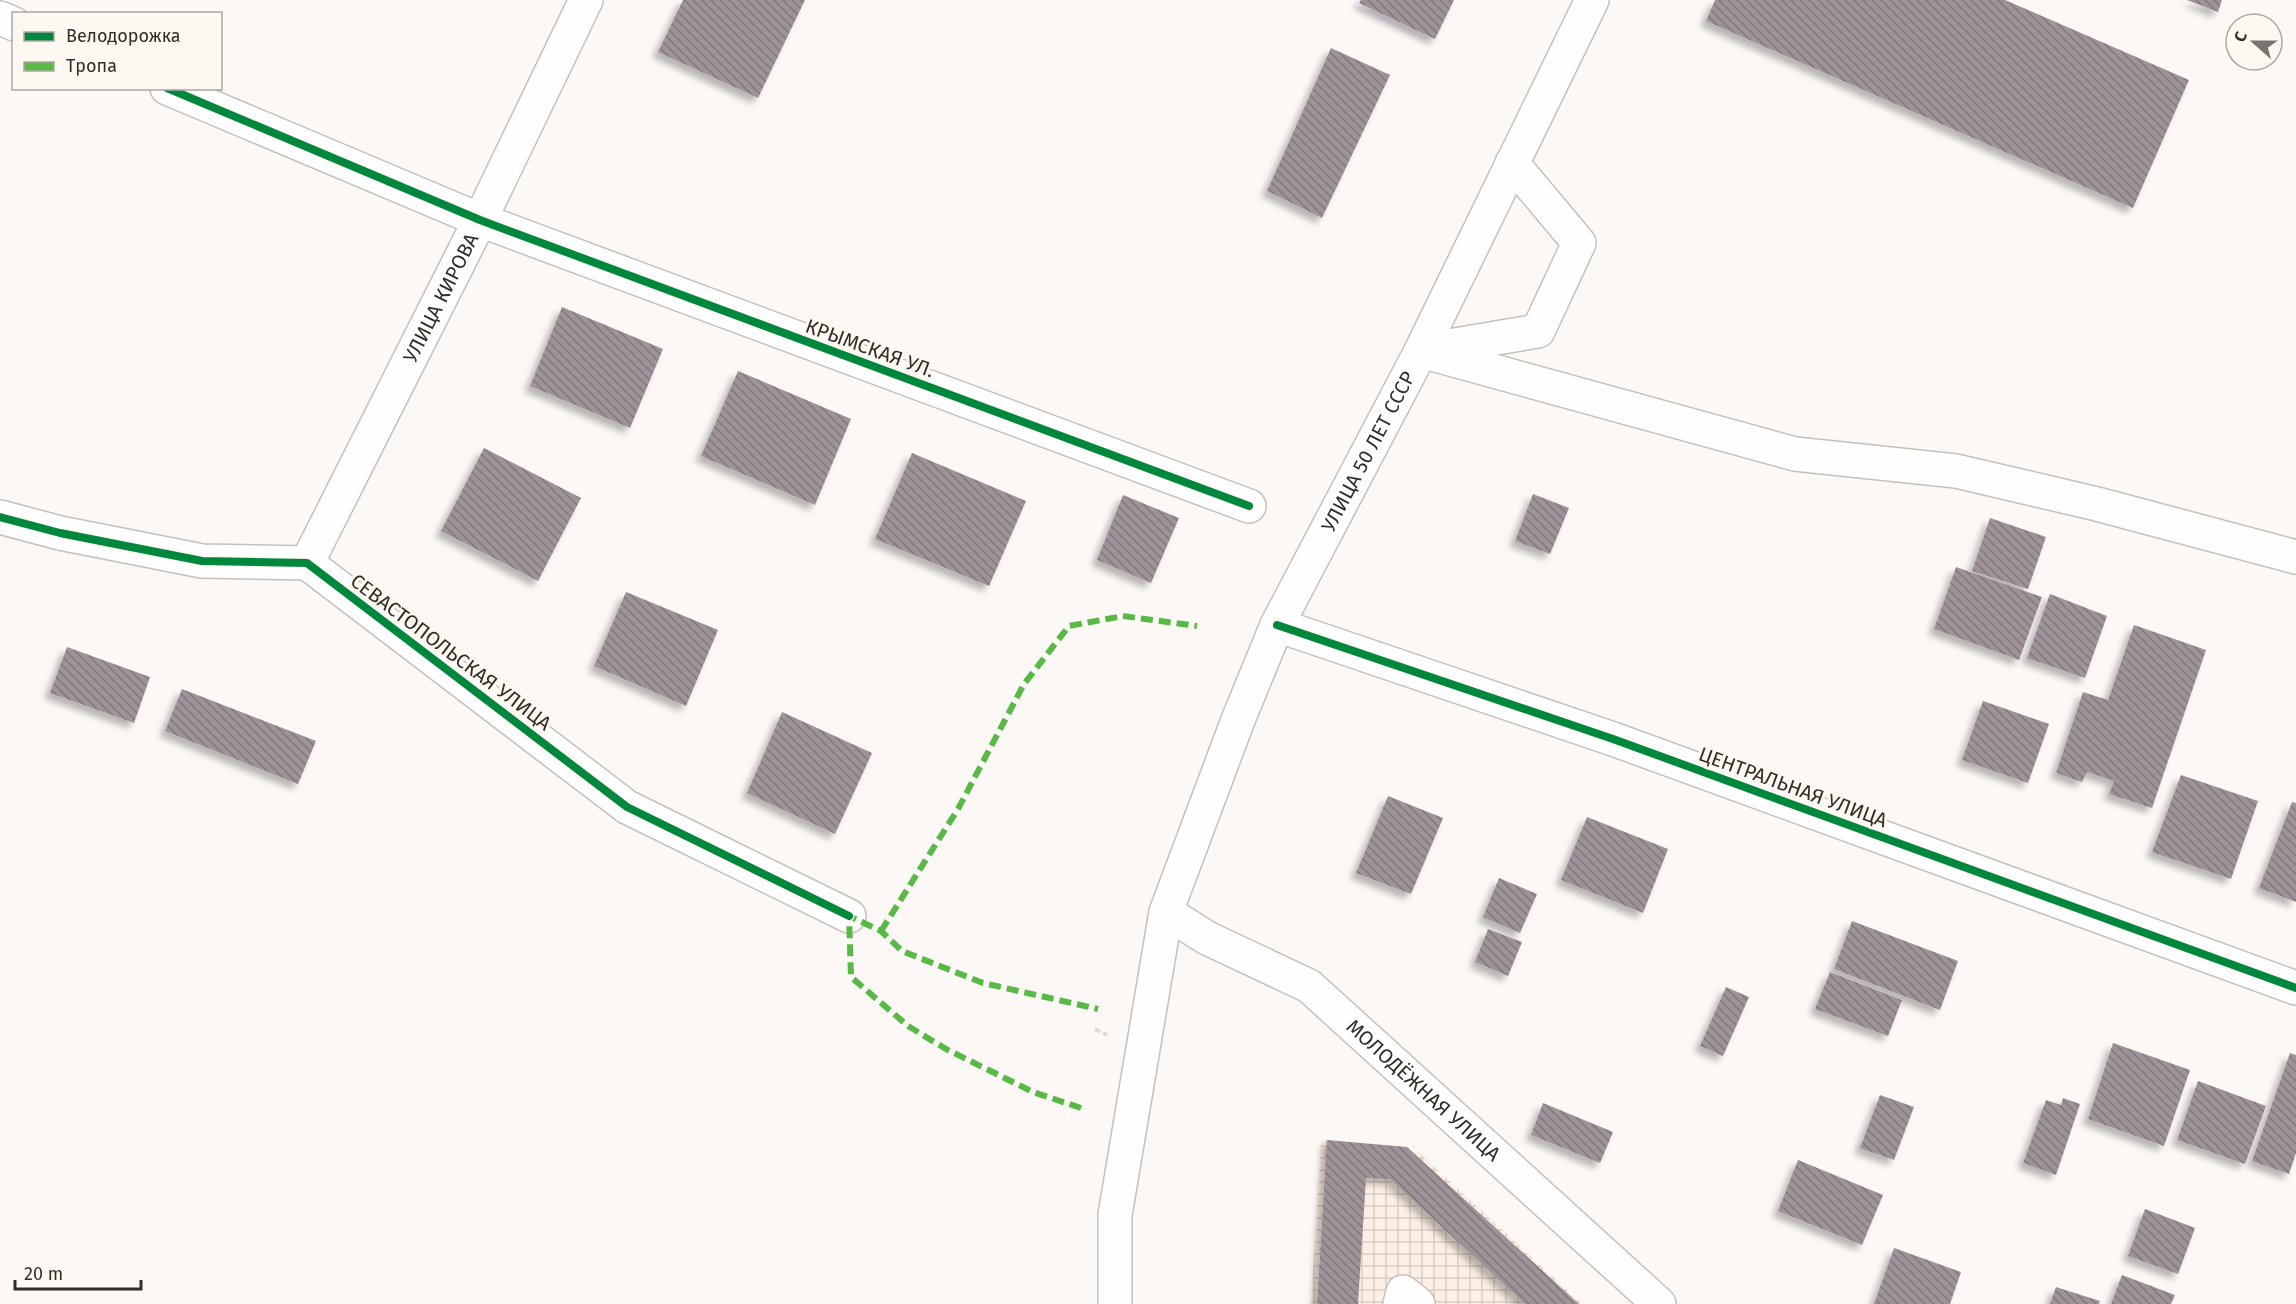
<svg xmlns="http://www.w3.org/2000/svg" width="2296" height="1304" font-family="'Fira Sans',sans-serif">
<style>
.commercial{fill:#f6f1f9}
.industrial{fill:url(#industrial-grid)}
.building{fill:url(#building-back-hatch);filter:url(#shadow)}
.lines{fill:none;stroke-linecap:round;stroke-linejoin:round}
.minor-casing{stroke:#c5c0bc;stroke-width:36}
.major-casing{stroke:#c5c0bc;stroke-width:36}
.path{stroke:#dcdcdb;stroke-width:4;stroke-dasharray:6 3;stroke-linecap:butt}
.minor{stroke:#fefefe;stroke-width:33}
.major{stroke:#fefefe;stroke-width:33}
.quiet{stroke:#58b947;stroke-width:6;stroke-dasharray:12 6;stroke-linecap:butt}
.cycleway-casing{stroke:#fef8f2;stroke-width:11}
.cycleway{stroke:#00873e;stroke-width:8}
.labels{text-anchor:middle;stroke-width:6;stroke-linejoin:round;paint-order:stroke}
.street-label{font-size:20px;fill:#332d28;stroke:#fef8f2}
</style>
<defs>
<pattern id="industrial-grid" width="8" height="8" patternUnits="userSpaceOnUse" patternTransform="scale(1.5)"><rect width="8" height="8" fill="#fdefe4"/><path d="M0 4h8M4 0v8" fill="none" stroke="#d9cdc4"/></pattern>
<pattern id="building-back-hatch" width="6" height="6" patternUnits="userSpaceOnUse" patternTransform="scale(1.5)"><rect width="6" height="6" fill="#9e9398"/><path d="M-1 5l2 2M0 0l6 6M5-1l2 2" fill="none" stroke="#81787c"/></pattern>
<filter id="shadow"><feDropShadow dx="-5.5" dy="5.5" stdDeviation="3" flood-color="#0004"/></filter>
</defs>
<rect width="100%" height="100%" fill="#fbf8f5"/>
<path class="commercial" d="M1356,0H1433L1415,38L1352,7Z"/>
<path class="industrial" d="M1321,1140L1418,1152L1582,1304H1311Z"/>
<path class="building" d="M683,0H805L758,98L658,52Z
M1361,0H1454L1435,39L1359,3Z
M1715,0H2005L2189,80L2133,208L1706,21Z
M2187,0H2222L2218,12Z
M1331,48L1390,75L1322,218L1267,191Z
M562,307L663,349L630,428L530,386Z
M738,371L851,419L815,505L701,456Z
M484,448L581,498L538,581L441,531Z
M912,453L1026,501L989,586L875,539Z
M1533,494L1569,508L1550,554L1515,541Z
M1123,495L1179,518L1151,583L1097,560Z
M1990,518L2046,537L2028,589L1972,571Z
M1956,567L2042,597L2019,660L1934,629Z
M626,592L718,630L686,706L594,666Z
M2050,594L2107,616L2085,678L2027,658Z
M2134,625L2206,650L2152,808L2109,794L2114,781L2087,772L2082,782L2056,773L2083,692L2108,700Z
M67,647L150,677L134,723L50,693Z
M182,689L316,741L298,784L165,731Z
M1983,701L2049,724L2028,783L1962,760Z
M782,712L872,753L835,834L747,793Z
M2181,775L2258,801L2231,879L2152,852Z
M1388,796L1443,818L1411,894L1356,873Z
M2292,802L2296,803V902L2259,888Z
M1587,817L1668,849L1643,913L1561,880Z
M1499,878L1537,894L1520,933L1483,917Z
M1852,921L1958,961L1940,1010L1834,969Z
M1488,929L1522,942L1508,976L1475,962Z
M1830,972L1902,1000L1888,1036L1815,1009Z
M1726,987L1749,997L1723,1056L1700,1046Z
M2113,1043L2190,1070L2164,1146L2088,1119Z
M2290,1053L2296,1055V1153L2289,1174L2252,1161Z
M2198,1081L2266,1106L2245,1164L2177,1140Z
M1880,1095L1914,1107L1894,1160L1860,1148Z
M2063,1098L2080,1104L2056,1175L2023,1163L2046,1100L2061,1105Z
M1543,1103L1613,1132L1600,1163L1531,1135Z
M1327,1140L1407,1147L1579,1304H1525L1390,1179L1366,1178L1358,1304H1317Z
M1798,1160L1883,1195L1862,1245L1778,1211Z
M2145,1209L2195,1228L2178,1274L2128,1256Z
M1894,1248L1961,1272L1950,1304H1874Z
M2122,1275L2175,1295L2171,1304H2111Z
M2056,1287L2100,1301L2099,1304H2050Z"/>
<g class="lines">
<defs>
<g id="minor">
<path d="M0,18L14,24"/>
<path d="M167,88L480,220L1249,506"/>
<path d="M1431,349L1538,331L1579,243L1512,163"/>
<path d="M1421,351L1795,454L1956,471L2097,504L2296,557"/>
<path d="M0,517L60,533L202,561L307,563L627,807L849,916"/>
<path id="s1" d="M307,563L480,220L586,0"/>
<path d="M1277,625L1613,739L2296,988"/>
<path id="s2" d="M1166,912L1207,938L1309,986L1659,1304"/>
<path d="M1400,1304L1403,1292L1418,1304"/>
</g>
<g id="major">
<path id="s3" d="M1115,1304V1215L1166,912L1238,720L1277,625L1421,351L1592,0"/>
</g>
</defs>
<use href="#minor" class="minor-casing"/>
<use href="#major" class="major-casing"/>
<path class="path" d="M1095,1029L1107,1035"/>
<use href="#minor" class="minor"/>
<use href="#major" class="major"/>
<path class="quiet" d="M881,931L958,809L1024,684L1069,626L1123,616L1197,626
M1081,1108L1033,1092L946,1049L908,1026L851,977L849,916L881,931L902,951L983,983L1098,1009"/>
<defs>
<path id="cycleway" d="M167,88L480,220L1249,506
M0,517L60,533L202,561L307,563L627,807L849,916
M1277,625L1613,739L2296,988"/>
</defs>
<use href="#cycleway" class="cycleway-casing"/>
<use href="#cycleway" class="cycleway"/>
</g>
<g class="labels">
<g class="street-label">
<text dy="7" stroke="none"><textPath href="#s1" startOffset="297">УЛИЦА КИРОВА</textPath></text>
<text transform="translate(870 348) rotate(20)" y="7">КРЫМСКАЯ УЛ.</text>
<text dy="7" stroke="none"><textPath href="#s3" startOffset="900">УЛИЦА 50 ЛЕТ СССР</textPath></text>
<text transform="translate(451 652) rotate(37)" y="7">СЕВАСТОПОЛЬСКАЯ УЛИЦА</text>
<text transform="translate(1793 787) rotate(20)" y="7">ЦЕНТРАЛЬНАЯ УЛИЦА</text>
<text dy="7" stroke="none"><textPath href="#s2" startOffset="316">МОЛОДЁЖНАЯ УЛИЦА</textPath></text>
</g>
</g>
<rect x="12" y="12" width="210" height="78" fill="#fef8f2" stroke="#ada7a1" stroke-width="1.5"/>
<rect x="24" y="32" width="30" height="9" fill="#00873e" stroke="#ada7a1" stroke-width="1.5"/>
<text x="66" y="42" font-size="18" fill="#332d28">Велодорожка</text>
<rect x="24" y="62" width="30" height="9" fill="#58b947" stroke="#ada7a1" stroke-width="1.5"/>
<text x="66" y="72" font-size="18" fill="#332d28">Тропа</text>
<g transform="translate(2254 42) rotate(291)"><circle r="28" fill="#fef8f2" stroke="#ada7a1" stroke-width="1.5"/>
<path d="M0-4.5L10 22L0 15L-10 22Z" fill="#797470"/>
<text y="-9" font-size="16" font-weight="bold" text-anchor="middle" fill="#332d28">С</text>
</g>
<path d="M15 1280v9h126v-9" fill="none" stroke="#332d28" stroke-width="3"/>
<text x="24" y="1280" font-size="18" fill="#332d28" stroke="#fef8f2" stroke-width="4.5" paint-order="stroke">20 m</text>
</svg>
